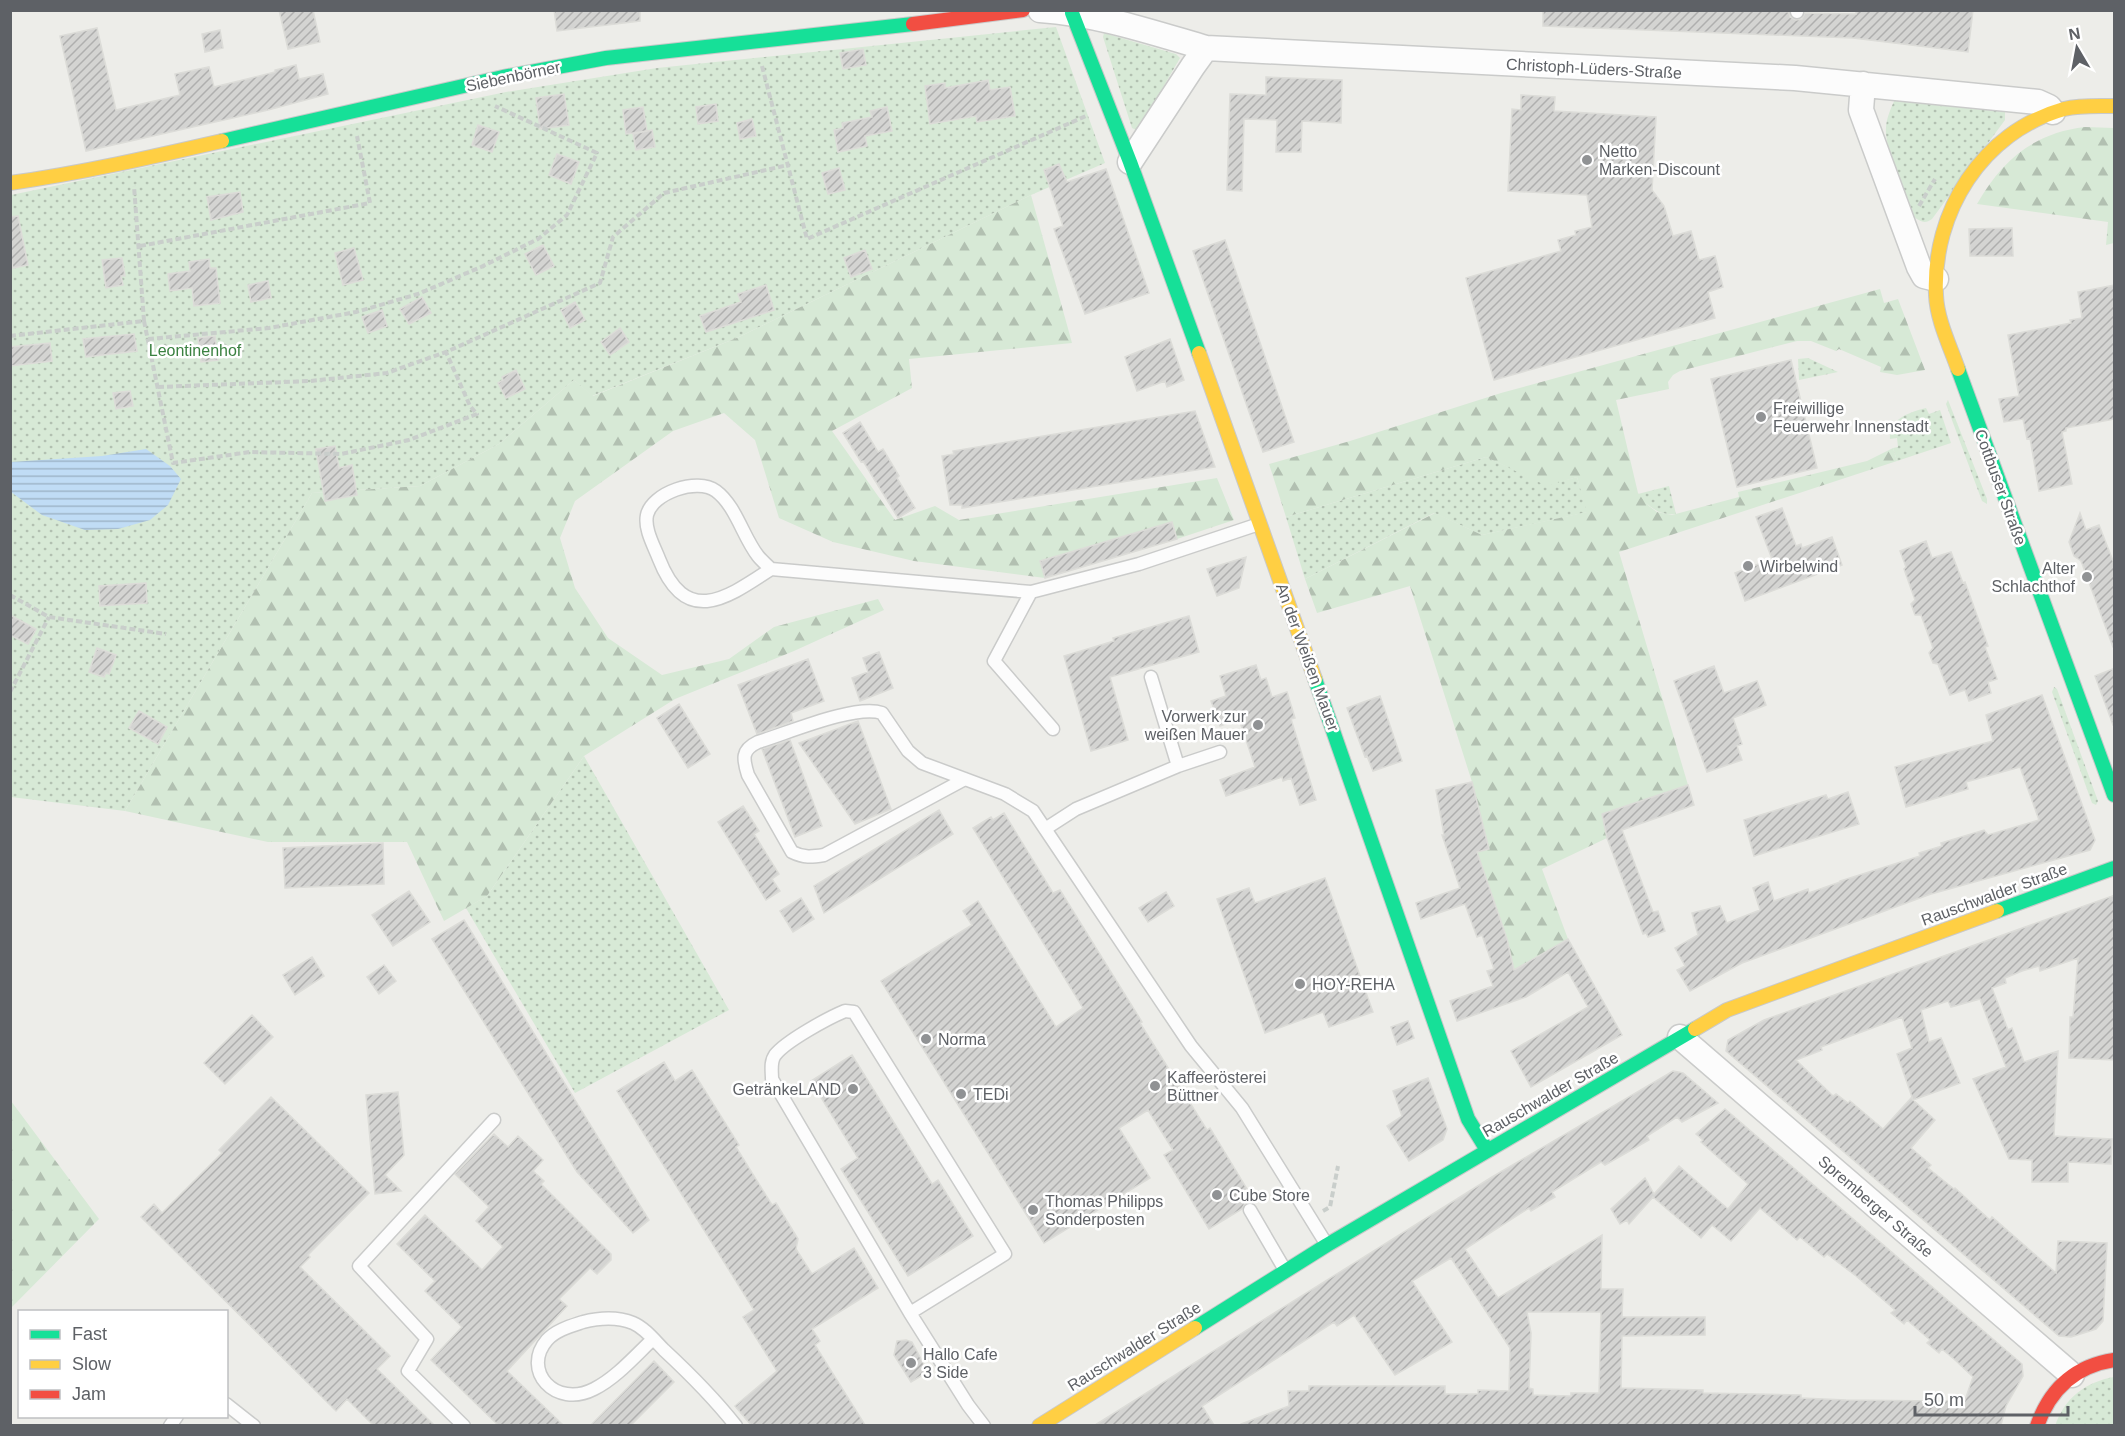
<svg xmlns="http://www.w3.org/2000/svg" width="2125" height="1436" font-family="Helvetica,sans-serif">
<style>
.grass{fill:url(#grass-dots)}
.forest{fill:url(#forest-firs)}
.water{fill:url(#water-rules)}
.building{fill:url(#building-hatch);stroke:#dcdcd8;stroke-width:1.5;fill-rule:evenodd}
.lines{fill:none;stroke-linecap:round;stroke-linejoin:round}
.lane-casing{stroke:#cacbca;stroke-width:15}
.street-casing{stroke:#cacbca;stroke-width:27}
.fast-casing{stroke:#c9c9c9;stroke-width:16}
.slow-casing{stroke:#c9c9c9;stroke-width:16}
.jam-casing{stroke:#c9c9c9;stroke-width:16}
.path{stroke:#c9cecb;stroke-width:4;stroke-dasharray:6 3;stroke-linecap:butt}
.lane{stroke:#fcfcfc;stroke-width:12}
.street{stroke:#fcfcfc;stroke-width:24}
.fast{stroke:#16e098;stroke-width:14}
.slow{stroke:#ffcf43;stroke-width:14}
.jam{stroke:#f24e42;stroke-width:14}
.poi-dot{fill:#909294;stroke:#fff;stroke-width:2}
.labels{text-anchor:middle;stroke-width:5;stroke-linejoin:round;paint-order:stroke}
.street-label{font-size:16px;fill:#5e6166;stroke:#fff}
.poi-label{font-size:16px;fill:#5e6166;stroke:#fff;text-anchor:start}
.park-label{font-size:16px;fill:#3a8140;stroke:#fff}
</style>
<defs>
<pattern id="grass-dots" width="8" height="8" patternUnits="userSpaceOnUse" patternTransform="scale(1.5)"><rect width="8" height="8" fill="#d7e9d6"/><path d="M2 2h.1M6 6h.1" fill="none" stroke="#b2c0b1" stroke-width="1.8" stroke-linecap="round"/></pattern>
<pattern id="forest-firs" width="22" height="20" patternUnits="userSpaceOnUse" patternTransform="scale(1.5)"><rect width="22" height="20" fill="#d7e9d6"/><path d="M5 1l3.5 6h-7zM16 11l3.5 6h-7z" fill="#b2c0b1"/></pattern>
<pattern id="water-rules" width="6" height="5" patternUnits="userSpaceOnUse" patternTransform="scale(1.5)"><rect width="6" height="5" fill="#c0dcf5"/><path d="M0 2.5h6" fill="none" stroke="#9fb6ca"/></pattern>
<pattern id="building-hatch" width="6" height="6" patternUnits="userSpaceOnUse" patternTransform="scale(1.5)"><rect width="6" height="6" fill="#d4d4d2"/><path d="M-1 1l2-2M0 6l6-6M5 7l2-2" fill="none" stroke="#afafae"/></pattern>
</defs>
<rect width="100%" height="100%" fill="#edede9"/>
<path class="grass" d="M1056,27L1105,163L1031,195L739,337L592,396L574,380L499,444L420,486L312,493L125,811L11,797V195L506,92L657,68Z
M1104,33L1176,54L1180,58L1139,129L1136,130L1132,128L1103,37Z
M1896,97L2000,105L2005,112V120L1932,219C1925,224 1921,222 1914,217C1905,192 1888,159 1886,133C1885,120 1891,108 1896,97Z
M1808,358L1838,372L1799,380L1798,359Z
M1948,400L1987,499V504L1982,501L1946,404Z
M1926,408L1929,414L1940,410L1951,443L1897,461L1893,448L1898,447L1897,438L1890,439C1888,419 1910,412 1926,408Z
M1486,457L1547,485L1577,477L1588,512L1482,535L1434,513L1305,579L1286,517Z
M1669,486L1676,514C1658,516 1648,506 1638,494Z
M2054,687L2057,689L2098,801L2096,805L2092,803L2052,692Z
M584,756L729,1010L575,1093L466,908L487,896Z
M2114,1377V1425L2055,1426C2065,1397 2086,1382 2114,1377Z"/>
<path class="forest" d="M2085,127L2114,128V243L2106,245L2108,222L1977,204C2002,160 2034,133 2085,127Z
M1031,195L1072,343L909,359L912,388L832,431L895,520L935,506L959,520L1217,478L1234,520L1177,539L1172,522L1040,561L1045,578L914,561L833,542L779,518L755,440L724,413L673,431L575,501L560,538L575,588L608,638L662,675L729,659L774,627L878,599L884,610L794,651L675,699L584,756L487,896L444,921L407,842H268L125,811L312,493L420,486L499,444L574,380L593,396L739,337Z
M1880,289L1884,303L1898,299L1925,370L1897,375L1880,372L1881,367L1839,349L1836,351L1811,341H1797L1680,371L1673,375L1668,382L1669,389L1616,400L1638,493L1649,506L1657,512L1672,515L1739,497L1738,492L1867,461L1893,448L1897,461L1619,552L1688,785L1603,814L1607,838L1542,869L1568,939L1514,970L1507,938L1477,852L1489,849L1472,782L1410,586L1317,613L1305,579L1435,513L1482,535L1587,512L1577,477L1547,486L1486,457L1286,517L1269,464L1350,441L1501,393Z
M11,1101L99,1219L11,1308Z"/>
<path class="water" d="M146,449L170,466L181,479L168,505L150,520L118,529L85,530L42,515L11,492V462L102,456Z"/>
<path class="building" d="M279,10H313L320,42L288,49Z
M554,10H640V21L557,31Z
M1543,10H1773L1789,12L1790,17L1796,20L1802,19L1805,13L1856,14V10H1973L1968,52L1853,38L1543,26Z
M97,28L116,110L180,95L175,74L209,67L214,87L275,72V70L296,65L299,79L323,74L328,94L268,110L86,151L60,36Z
M220,30L223,48L205,52L202,34Z
M863,49L866,65L843,69L840,53Z
M1266,77L1342,80L1341,123L1302,121L1301,152H1276L1277,120L1244,119L1242,191L1227,190L1230,94L1266,95Z
M988,80L990,90L1010,87L1015,116L977,122L976,116L930,124L925,86L945,83V88Z
M564,94L569,125L540,129L536,98Z
M1521,95L1555,97L1554,111L1656,117L1652,190L1664,206L1673,236L1691,231L1699,260L1715,256L1723,287L1708,292L1715,318L1494,380L1466,278L1561,251L1558,240L1576,235L1575,231L1592,227L1587,195L1508,191L1512,109L1521,110Z
M716,104L718,121L698,124L696,107Z
M643,107L647,131L626,134L623,110Z
M887,107L892,131L865,136L867,146L838,152L834,130L843,128L842,123L872,117L870,111Z
M752,119L756,136L740,139L737,123Z
M478,125L499,132L492,152L472,145Z
M652,130L655,147L636,150L633,134Z
M557,154L579,162L571,184L549,175Z
M1059,164L1067,182L1106,169L1149,293L1085,314L1054,229L1063,226L1044,170Z
M839,168L845,190L828,194L822,173Z
M240,192L243,212L211,220L207,197Z
M18,216L28,265L13,268L10,255V217Z
M2012,228L2013,256H1970L1969,229Z
M1225,240L1294,442L1263,452L1193,251Z
M543,245L554,266L536,275L525,254Z
M354,248L363,280L343,285L335,253Z
M865,250L872,269L851,277L844,258Z
M122,258L125,276H121L123,285L106,288L102,260Z
M209,259L210,268H216L220,303L194,306L192,288L170,291L168,274L190,271L189,262Z
M268,281L271,298L251,302L248,285Z
M766,285L774,310L706,332L700,316L741,302L738,294Z
M2115,285V419L2066,428V431L2062,432L2072,484L2039,491L2030,438L2027,439L2023,419L2004,422L1999,399L2019,396L2008,335L2071,323L2070,320L2082,318L2078,292Z
M422,297L431,313L409,324L400,309Z
M575,302L585,320L570,328L561,310Z
M382,310L387,326L368,333L362,317Z
M620,328L629,342L610,355L601,342Z
M134,334L137,351L86,357L83,339Z
M215,336L218,360L201,362L198,338Z
M1170,339L1184,380L1167,387L1165,381L1137,391L1125,357Z
M50,343L52,361L10,366V347Z
M1791,360L1817,468L1737,487L1711,379Z
M516,370L525,389L506,398L498,383L503,380L502,377Z
M130,391L133,406L116,409L113,393Z
M1195,411L1215,467L962,508V505H950L942,456L954,454L953,451Z
M860,422L878,452L883,449L899,476L897,478L915,508L898,518L863,461L861,462L843,433Z
M335,446L339,468L352,465L357,495L325,501L316,449Z
M1782,508L1796,546L1801,544L1802,548L1832,537L1842,565L1745,601L1735,573L1772,559L1756,517Z
M2080,513L2086,530L2099,525L2115,566V647H2113L2081,561L2074,556L2069,542Z
M1172,522L1177,539L1045,578L1040,561Z
M1926,541L1932,558L1951,552L1963,583L1965,582L1988,646L1985,647L1997,679L1988,682L1991,693L1969,701L1965,690L1950,695L1938,664L1933,663L1929,653L1933,648L1921,615H1915L1911,604L1915,600L1904,569L1906,567L1900,551Z
M1246,557L1239,588L1217,596L1207,569Z
M146,583L147,603L100,606L99,586Z
M10,615L36,629L28,644L10,635Z
M1189,616L1199,652L1110,677L1128,740L1091,751L1064,656L1114,641L1113,638Z
M97,648L116,655L109,674L106,673L104,677L89,672Z
M879,652L893,688L860,701L852,678L868,672L863,658Z
M808,659L824,701L791,713L793,721L757,734L738,685Z
M1256,665L1261,680L1266,678L1272,697L1287,692L1295,718L1291,719L1316,800L1300,805L1291,778L1283,781L1282,777L1226,796L1220,780L1255,767L1239,719L1220,726L1211,701L1226,696L1220,676Z
M1714,666L1724,693L1757,681L1766,705L1733,718L1742,744L1737,746L1742,760L1707,772L1674,681Z
M2115,668V724L2113,725L2095,676Z
M2042,695L2095,840L2090,850L1931,894L1742,963L1690,991L1677,970L1685,966L1675,948L1698,935L1692,913L1720,906L1727,923L1760,910L1753,888L1768,882L1774,901L1808,889L1809,893L1840,882V881L1920,856L1919,853L1942,846L1941,843L1984,830L1988,835L2039,820L2020,767L1966,782L1968,789L1906,807L1895,767L1993,741L1986,715Z
M1380,696L1402,761L1373,771L1367,756L1365,757L1347,708Z
M679,704L710,754L688,768L657,718Z
M139,711L167,727L158,744L129,728Z
M858,721L891,809L855,824L799,743Z
M790,740L822,826L795,837L762,749Z
M1472,782L1489,849L1477,852L1507,939L1514,970L1568,939L1622,1035L1531,1087L1511,1051L1588,1007L1568,972L1526,997L1457,1021L1450,1001L1493,986L1487,971L1494,969L1482,935L1477,937L1465,904L1421,919L1416,903L1460,888L1442,835H1444L1436,790Z
M1688,785L1694,805L1622,830L1653,912L1658,911L1665,931L1648,937L1646,933L1643,934L1607,838L1602,814Z
M1848,792L1859,824L1754,856L1744,820L1826,795L1828,799Z
M743,806L759,831L754,834L779,874L772,879L780,891L766,900L718,822Z
M939,810L953,834L824,913L814,886Z
M1004,813L1053,893L1060,890L1142,1022L1140,1023L1207,1130L1210,1128L1255,1202L1245,1203L1242,1209L1209,1229L1164,1155L1173,1150L1148,1110L1119,1128L1150,1178L1044,1243L881,981L972,925L963,911L978,901L1056,1027L1083,1008L973,828L991,817L993,820Z
M383,843L384,884L285,888L283,848Z
M1325,878L1373,1012L1329,1027L1323,1012L1265,1033L1217,899L1249,888L1255,903Z
M409,891L430,922L393,946L372,915Z
M1166,892L1174,906L1148,922L1139,908Z
M2115,895V1060L2069,1058L2070,1017H2073L2078,958L2040,971L2039,966L2022,971L2005,978L2006,983L1992,988L2008,1030L2012,1028L2024,1062L2058,1051L2054,1136L2112,1139L2111,1164L2068,1162V1182H2032V1160L2009,1159L1973,1079L2006,1067L1980,999L1951,1007L1948,1001L1921,1010L1929,1042L1941,1038L1960,1083L1913,1100L1897,1054L1912,1048L1902,1017L1821,1047L1822,1050L1796,1060L1833,1096L1836,1094L1848,1103L1850,1101L1883,1129L1911,1098L1935,1120L1911,1148L1931,1165L1928,1168L1954,1189L1955,1188L1990,1220L1992,1217L2056,1273L2058,1241L2107,1243L2103,1321L2096,1329L2071,1337L2059,1336L1726,1051L1728,1040L1764,1020Z
M801,898L814,919L793,932L780,911Z
M464,920L649,1220L633,1233L577,1172L432,939Z
M312,957L324,976L295,995L283,975Z
M384,965L396,981L379,994L367,977Z
M252,1015L273,1037L225,1084L204,1063Z
M1408,1021L1414,1038L1397,1045L1391,1027Z
M852,1055L932,1184L938,1180L973,1236L908,1276L841,1169L858,1158L811,1081Z
M664,1062L675,1081L692,1070L739,1145L736,1147L772,1205L776,1203L798,1239L796,1249L812,1274L854,1248L878,1288L812,1329L820,1341L815,1345L865,1425H751L735,1406L777,1371L743,1317L754,1310L617,1091Z
M1673,1071L1683,1073L1718,1103L1682,1122L1677,1117L1647,1136L1649,1140L1605,1165L1601,1162L1552,1192L1555,1197L1531,1211L1529,1208L1465,1249L1498,1298L1602,1235L1601,1289H1623L1622,1317H1705V1335L1622,1336L1621,1388L1703,1390V1393L1801,1395V1398L1846,1400L1938,1401L1965,1400L1973,1377L1955,1360L1942,1349L1939,1353L1927,1343L1930,1340L1907,1320L1904,1324L1891,1313L1895,1310L1856,1276L1827,1254L1824,1257L1800,1237L1797,1240L1760,1208L1731,1241L1712,1225L1701,1238L1653,1197L1629,1224L1627,1220L1620,1224L1611,1209L1645,1178L1654,1194L1679,1166L1728,1209L1748,1184L1701,1142L1703,1140L1696,1134L1725,1109L2022,1364L2023,1376L2006,1406L2001,1425H1241V1424L1289,1406L1288,1391H1309V1386H1445V1394H1478V1390L1509,1391L1510,1348L1451,1258L1412,1281L1452,1342L1395,1375L1354,1315L1337,1326L1334,1322L1202,1406L1214,1425H1095L1492,1177ZM1527,1312H1601L1599,1393H1571V1396L1533,1395V1389L1529,1388L1531,1333Z
M1428,1078L1447,1129L1443,1140L1409,1161L1387,1126L1402,1116L1393,1091Z
M398,1092L404,1155L385,1175L401,1191L375,1194L366,1095Z
M271,1097L369,1193L308,1255L310,1257L300,1267L390,1356L377,1369L434,1425H373L347,1399L336,1411L141,1217L154,1204L162,1213L222,1153L219,1150Z
M494,1134L508,1147L518,1136L543,1160L533,1171L544,1181L541,1184L611,1254V1260L597,1274L590,1268L559,1299L567,1306L507,1371L563,1425H498L431,1360L462,1327L425,1291L435,1281L397,1244L425,1215L482,1270L503,1247L476,1221L489,1207L455,1174Z
M906,1340L912,1342L928,1372L911,1382L894,1355L897,1341Z
M654,1361L674,1382L631,1425H591Z"/>
<g class="lines">
<defs>
<path id="lane" d="M1797,12V10
M771,569C727,598 686,628 659,559C654,546 644,529 647,515C652,493 697,477 716,491C736,506 743,537 758,556C762,561 767,565 771,569L1031,592L1139,564L1259,524
M1031,592L994,661L1053,729
M1151,677L1178,766
M965,779L824,855C812,857 804,858 792,852L748,775C743,759 741,750 758,742C788,733 855,704 882,713L908,751L922,763L1005,794L1033,811L1191,1046L1242,1108L1327,1245
M1045,829L1076,809L1178,766L1220,752
M1250,1210L1285,1270
M910,1313L1005,1254L854,1012L845,1011C828,1018 786,1041 775,1055C770,1062 772,1071 772,1079L910,1313L968,1405L984,1426
M653,1339C635,1356 616,1378 594,1389C555,1409 521,1370 547,1340C556,1330 571,1326 583,1322C599,1318 618,1317 633,1323C645,1328 655,1341 664,1350C691,1375 713,1397 736,1426
M226,1404L254,1426
M170,1426L177,1416
M464,1426L408,1371L427,1339L359,1266L494,1120"/>
<path id="street" d="M1040,10C1098,14 1151,32 1206,48L1795,78L2038,102L2049,107L2053,112
M1863,84L1861,110L1919,267L1924,276L1936,279
M1130,162L1193,66L1206,48
M1680,1037L2072,1375"/>
<path id="fast" d="M1072,13L1130,162L1199,353
M222,141L503,77L606,58L913,24
M1958,369L2114,795
M1315,679L1468,1119L1487,1150
M1997,911L2114,868
M1195,1328L1327,1245L1695,1029"/>
<path id="slow" d="M10,183C82,173 152,157 222,141
M1199,353L1315,679
M1958,369C1950,346 1937,320 1936,295C1932,212 1982,132 2064,109C2080,105 2097,106 2114,106
M1695,1029L1727,1010L1997,911
M1039,1426L1195,1328"/>
<path id="jam" d="M913,24L1023,10
M2037,1426C2050,1389 2075,1366 2114,1360"/>
</defs>
<use href="#lane" class="lane-casing"/>
<use href="#street" class="street-casing"/>
<use href="#fast" class="fast-casing"/>
<use href="#slow" class="slow-casing"/>
<use href="#jam" class="jam-casing"/>
<path class="path" d="M762,66L807,239L1086,116
M1919,206L1935,179
M140,246L370,203L357,136
M144,321L173,463L250,452L341,454L409,440L477,414L470,406L446,352
M10,336L144,321L134,186
M148,339L269,328L356,312L418,294L481,267L538,239L567,215L597,153L495,106
M158,387L310,381L387,373L446,352L600,283L613,237L664,193L788,165
M10,595L49,617L166,634
M10,692L49,617
M1323,1211L1330,1207L1338,1166"/>
<use href="#lane" class="lane"/>
<use href="#street" class="street"/>
<use href="#fast" class="fast"/>
<use href="#slow" class="slow"/>
<use href="#jam" class="jam"/>
</g>
<g class="poi-dot">
<circle cx="1587" cy="160" r="6"/>
<circle cx="1761" cy="417" r="6"/>
<circle cx="1748" cy="566" r="6"/>
<circle cx="2087" cy="577" r="6"/>
<circle cx="1258" cy="725" r="6"/>
<circle cx="1300" cy="984" r="6"/>
<circle cx="926" cy="1039" r="6"/>
<circle cx="1155" cy="1086" r="6"/>
<circle cx="853" cy="1089" r="6"/>
<circle cx="961" cy="1094" r="6"/>
<circle cx="1217" cy="1195" r="6"/>
<circle cx="1033" cy="1210" r="6"/>
<circle cx="911" cy="1363" r="6"/>
</g>
<g class="labels">
<g class="street-label">
<text transform="translate(1594 68) rotate(3)" y="6">Christoph-Lüders-Straße</text>
<text transform="translate(513 76) rotate(-12)" y="6">Siebenbörner</text>
<text transform="translate(2001 487) rotate(70)" y="6">Cottbuser Straße</text>
<text transform="translate(1308 657) rotate(70)" y="6">An der Weißen Mauer</text>
<text transform="translate(1994 894) rotate(-20)" y="6">Rauschwalder Straße</text>
<text transform="translate(1550 1094) rotate(-30)" y="6">Rauschwalder Straße</text>
<text transform="translate(1876 1206) rotate(41)" y="6">Spremberger Straße</text>
<text transform="translate(1134 1346) rotate(-32)" y="6">Rauschwalder Straße</text>
</g>
<g class="poi-label">
<text x="1599" y="157">Netto<tspan x="1599" dy="18">Marken-Discount</tspan></text>
<text x="1773" y="414">Freiwillige<tspan x="1773" dy="18">Feuerwehr Innenstadt</tspan></text>
<text x="1760" y="572">Wirbelwind</text>
<text x="2075" y="574" text-anchor="end">Alter<tspan x="2075" dy="18">Schlachthof</tspan></text>
<text x="1246" y="722" text-anchor="end">Vorwerk zur<tspan x="1246" dy="18">weißen Mauer</tspan></text>
<text x="1312" y="990">HOY-REHA</text>
<text x="938" y="1045">Norma</text>
<text x="1167" y="1083">Kaffeerösterei<tspan x="1167" dy="18">Büttner</tspan></text>
<text x="841" y="1095" text-anchor="end">GetränkeLAND</text>
<text x="973" y="1100">TEDi</text>
<text x="1229" y="1201">Cube Store</text>
<text x="1045" y="1207">Thomas Philipps<tspan x="1045" dy="18">Sonderposten</tspan></text>
<text x="923" y="1360">Hallo Cafe<tspan x="923" dy="18">3 Side</tspan></text>
</g>
<g class="park-label">
<text x="195" y="356">Leontinenhof</text>
</g>
</g>
<rect width="2125" height="1436" fill="none" stroke="#5e6166" stroke-width="24"/>
<rect x="18" y="1310" width="210" height="108" fill="#ffffff" stroke="#bfc0c2" stroke-width="1.5"/>
<rect x="30" y="1330" width="30" height="9" fill="#16e098" stroke="#bfc0c2" stroke-width="1.5"/>
<text x="72" y="1340" font-size="18" fill="#5e6166">Fast</text>
<rect x="30" y="1360" width="30" height="9" fill="#ffcf43" stroke="#bfc0c2" stroke-width="1.5"/>
<text x="72" y="1370" font-size="18" fill="#5e6166">Slow</text>
<rect x="30" y="1390" width="30" height="9" fill="#f24e42" stroke="#bfc0c2" stroke-width="1.5"/>
<text x="72" y="1400" font-size="18" fill="#5e6166">Jam</text>
<g transform="translate(2077 48) rotate(350)" stroke="#ffffff" stroke-width="4.5" paint-order="stroke">
<path d="M0-4.5L10 22L0 15L-10 22Z" fill="#5e6166"/>
<text y="-9" font-size="16" font-weight="bold" text-anchor="middle" fill="#5e6166">N</text>
</g>
<path d="M1915 1406v9h153v-9" fill="none" stroke="#5e6166" stroke-width="3"/>
<text x="1924" y="1406" font-size="18" fill="#5e6166" stroke="#ffffff" stroke-width="4.5" paint-order="stroke">50 m</text>
</svg>
